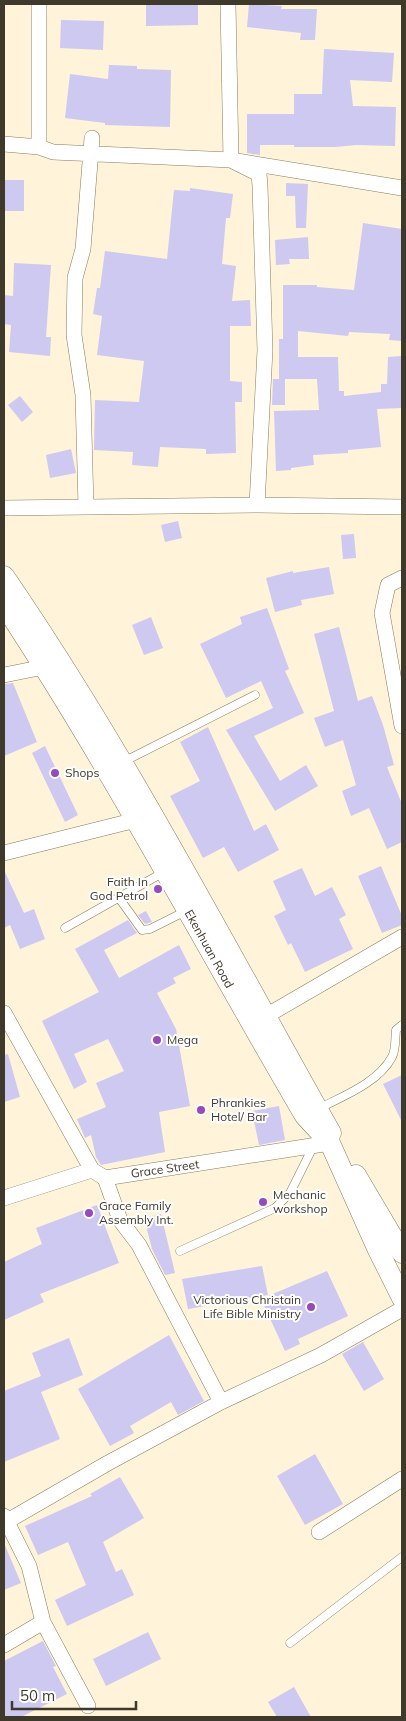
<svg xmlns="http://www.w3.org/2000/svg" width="406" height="1721" font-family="Mulish,sans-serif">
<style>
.building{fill:#cdc9f1}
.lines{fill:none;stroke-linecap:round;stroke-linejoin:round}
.lane-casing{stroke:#897c5e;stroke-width:9}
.street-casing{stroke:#897c5e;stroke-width:16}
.secondary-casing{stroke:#897c5e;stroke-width:21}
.lane{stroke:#fff;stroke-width:8}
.street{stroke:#fff;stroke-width:15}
.secondary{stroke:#fff;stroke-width:20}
.poi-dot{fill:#964abb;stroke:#fff;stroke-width:2}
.labels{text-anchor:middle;stroke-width:4;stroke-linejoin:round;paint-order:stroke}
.poi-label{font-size:12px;fill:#3f392c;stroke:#fff;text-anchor:start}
.street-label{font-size:12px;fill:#3f392c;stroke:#fff}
</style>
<rect width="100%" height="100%" fill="#fff3d9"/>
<path class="building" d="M146,4H198V25L146,26Z
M249,4L282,6L281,9H317L315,40H300L301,33L247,27Z
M61,20L104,21L103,50L60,48Z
M324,49L394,53L392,82L350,80L353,106L396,107L395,146L356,145L336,147H294V145H260V155L247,153V114H294V94H322Z
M109,65L137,66V69L171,70L170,127L105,125V123L65,118L70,74L108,79Z
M4,180H24V211H4Z
M286,183L308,184L306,228H296L295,196H286Z
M190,188L233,194L230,218H226L222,264L236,266L232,301L250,300L251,326H230V381L242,382V402H235L236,453L206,454V449L160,447L158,467L132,465L133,452L94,450L95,400L139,402L144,361L97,355L102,316L93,314L97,288H100L105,251L167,259L174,190L190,191Z
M363,223L402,229V341L389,340L390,334L349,332L348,336L298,331V357H338L339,391H344V396L381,392V384H387L388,357L402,356V408L377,409L381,447L348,450V453L313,455L314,465L291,468V470L276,471L274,411L319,410L317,379H285V405H272L273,379H279V339H283V285H317V287L354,290Z
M308,237L309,259H289L290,264L276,265L275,240Z
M14,263L51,265L46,337H51L50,356L9,352L11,325L4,324V295L13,296Z
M20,396L33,412L22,422L8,405Z
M71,449L76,473L50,478L46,455Z
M178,521L182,538L165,542L161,525Z
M354,534L356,558L343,559L341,535Z
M329,567L334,594L301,600L302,605L275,612L266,578L293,571V573Z
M267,608L289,669L285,671L304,713L254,736L280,781L306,765L318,786L275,811L226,730L273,708L261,681L226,698L200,644L242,624L240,617Z
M151,617L163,648L144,655L132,625Z
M339,627L358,701L372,696L383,725L394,765L387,767L402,804V842L387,849L369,808L351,816L342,791L356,785L343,740L325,747L314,718L334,711L314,634Z
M13,683L37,742L4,756V684Z
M208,727L254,831L266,824L279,850L238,872L224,847L203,858L170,796L200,781L180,742Z
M45,746L78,815L65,822L32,753Z
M381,866L402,916V925L382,933L358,876Z
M302,868L315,896L332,887L346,915L339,919L353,949L305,972L291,943L288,945L274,916L286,910L273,881Z
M4,870L24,913L34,909L45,939L20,949L10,925L4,928Z
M146,911L152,922L145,924L138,915Z
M128,920L137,933L104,950L119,978L179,945L191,969L173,978L176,983L157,993L176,1029L190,1106L159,1112L165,1152L101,1165L96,1157L91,1135L85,1138L77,1119L106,1107L96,1083L124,1071L108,1039L74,1054L87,1082L74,1089L42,1021L99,992L75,949Z
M8,1054L20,1097L4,1102V1055Z
M402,1075V1122L383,1084Z
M279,1106L285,1140L259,1145L252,1111Z
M97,1205L119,1263L40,1294L44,1302L4,1320V1262L42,1244L36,1228Z
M161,1214L175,1273L165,1275L152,1249L144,1218Z
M262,1266L268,1295L188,1309L182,1279Z
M327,1271L348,1316L298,1339L300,1344L285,1351L261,1299Z
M169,1335L204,1401L178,1415L171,1402L130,1426L134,1433L110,1446L78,1389Z
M69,1338L83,1375L41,1392L60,1439L4,1462V1391L41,1376L32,1353Z
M363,1342L384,1379L364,1391L342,1354Z
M315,1454L343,1504L305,1525L277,1476Z
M120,1477L144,1518L103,1542L116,1572L122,1569L134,1595L67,1626L55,1600L86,1585L68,1542L38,1555L25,1526L92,1496L90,1494Z
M4,1543L21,1583L4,1590Z
M148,1632L161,1659L106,1686L93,1659Z
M43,1641L56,1666L53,1667L67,1694L21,1717H4V1661Z
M294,1687L311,1717H277L268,1702Z"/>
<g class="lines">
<defs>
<path id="lane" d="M123,762L255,695
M119,898L142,930L150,929L186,911
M65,928L164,872
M318,1109C343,1096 378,1083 392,1057C396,1050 395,1038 396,1030L402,1025
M180,1251L275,1208L290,1193L313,1147
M290,1643L402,1557"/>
<path id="street" d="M228,4L231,160L259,174L260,186L265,350L257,505
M4,144L39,147L53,152L231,160L402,188
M39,147V4
M86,507L83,395L74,335L75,278L83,249L92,138
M4,508L257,505L402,507
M402,578L388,585L382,613L402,726
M4,675L44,667
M4,853L136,820
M4,1013L92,1170
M266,1016L402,937
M105,1178L120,1220L139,1245L221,1402
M4,1198L92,1170L105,1178L330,1143
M4,1516L29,1566L43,1622L88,1706
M4,1523L108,1463L221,1402L321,1355L402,1309
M319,1532L402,1479
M4,1645L43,1622"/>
<path id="secondary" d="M4,576C126,754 225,945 331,1133
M4,605C113,770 205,946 305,1116L330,1143L377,1248L402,1298
M356,1175L402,1253"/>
</defs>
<use href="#lane" class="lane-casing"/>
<use href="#street" class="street-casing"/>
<use href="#secondary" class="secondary-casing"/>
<use href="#lane" class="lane"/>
<use href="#street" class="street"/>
<use href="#secondary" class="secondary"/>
</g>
<g class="poi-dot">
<circle cx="55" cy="773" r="5"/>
<circle cx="158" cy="889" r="5"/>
<circle cx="157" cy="1040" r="5"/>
<circle cx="201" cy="1110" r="5"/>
<circle cx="263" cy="1202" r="5"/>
<circle cx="89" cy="1213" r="5"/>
<circle cx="311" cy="1307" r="5"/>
</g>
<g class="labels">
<g class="poi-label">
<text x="65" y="777">Shops</text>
<text x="148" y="886" text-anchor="end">Faith In<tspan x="148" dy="14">God Petrol</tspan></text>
<text x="167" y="1044">Mega</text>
<text x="211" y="1107">Phrankies<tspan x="211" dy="14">Hotel/ Bar</tspan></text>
<text x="273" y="1199">Mechanic<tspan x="273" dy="14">workshop</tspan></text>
<text x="99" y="1210">Grace Family<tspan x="99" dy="14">Assembly Int.</tspan></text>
<text x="301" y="1304" text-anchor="end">Victorious Christain<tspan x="301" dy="14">Life Bible Ministry</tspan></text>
</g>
<g class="street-label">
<text transform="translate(209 949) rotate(61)" y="4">Ekenhuan Road</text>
<text transform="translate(165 1169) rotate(-8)" y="4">Grace Street</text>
</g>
</g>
<rect width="406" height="1721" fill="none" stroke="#3f392c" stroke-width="10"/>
<path d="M12 1701v8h124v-8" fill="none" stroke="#3f392c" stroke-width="2.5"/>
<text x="20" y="1701" font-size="15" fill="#3f392c" stroke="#ffffff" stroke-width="4" paint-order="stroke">50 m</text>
</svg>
